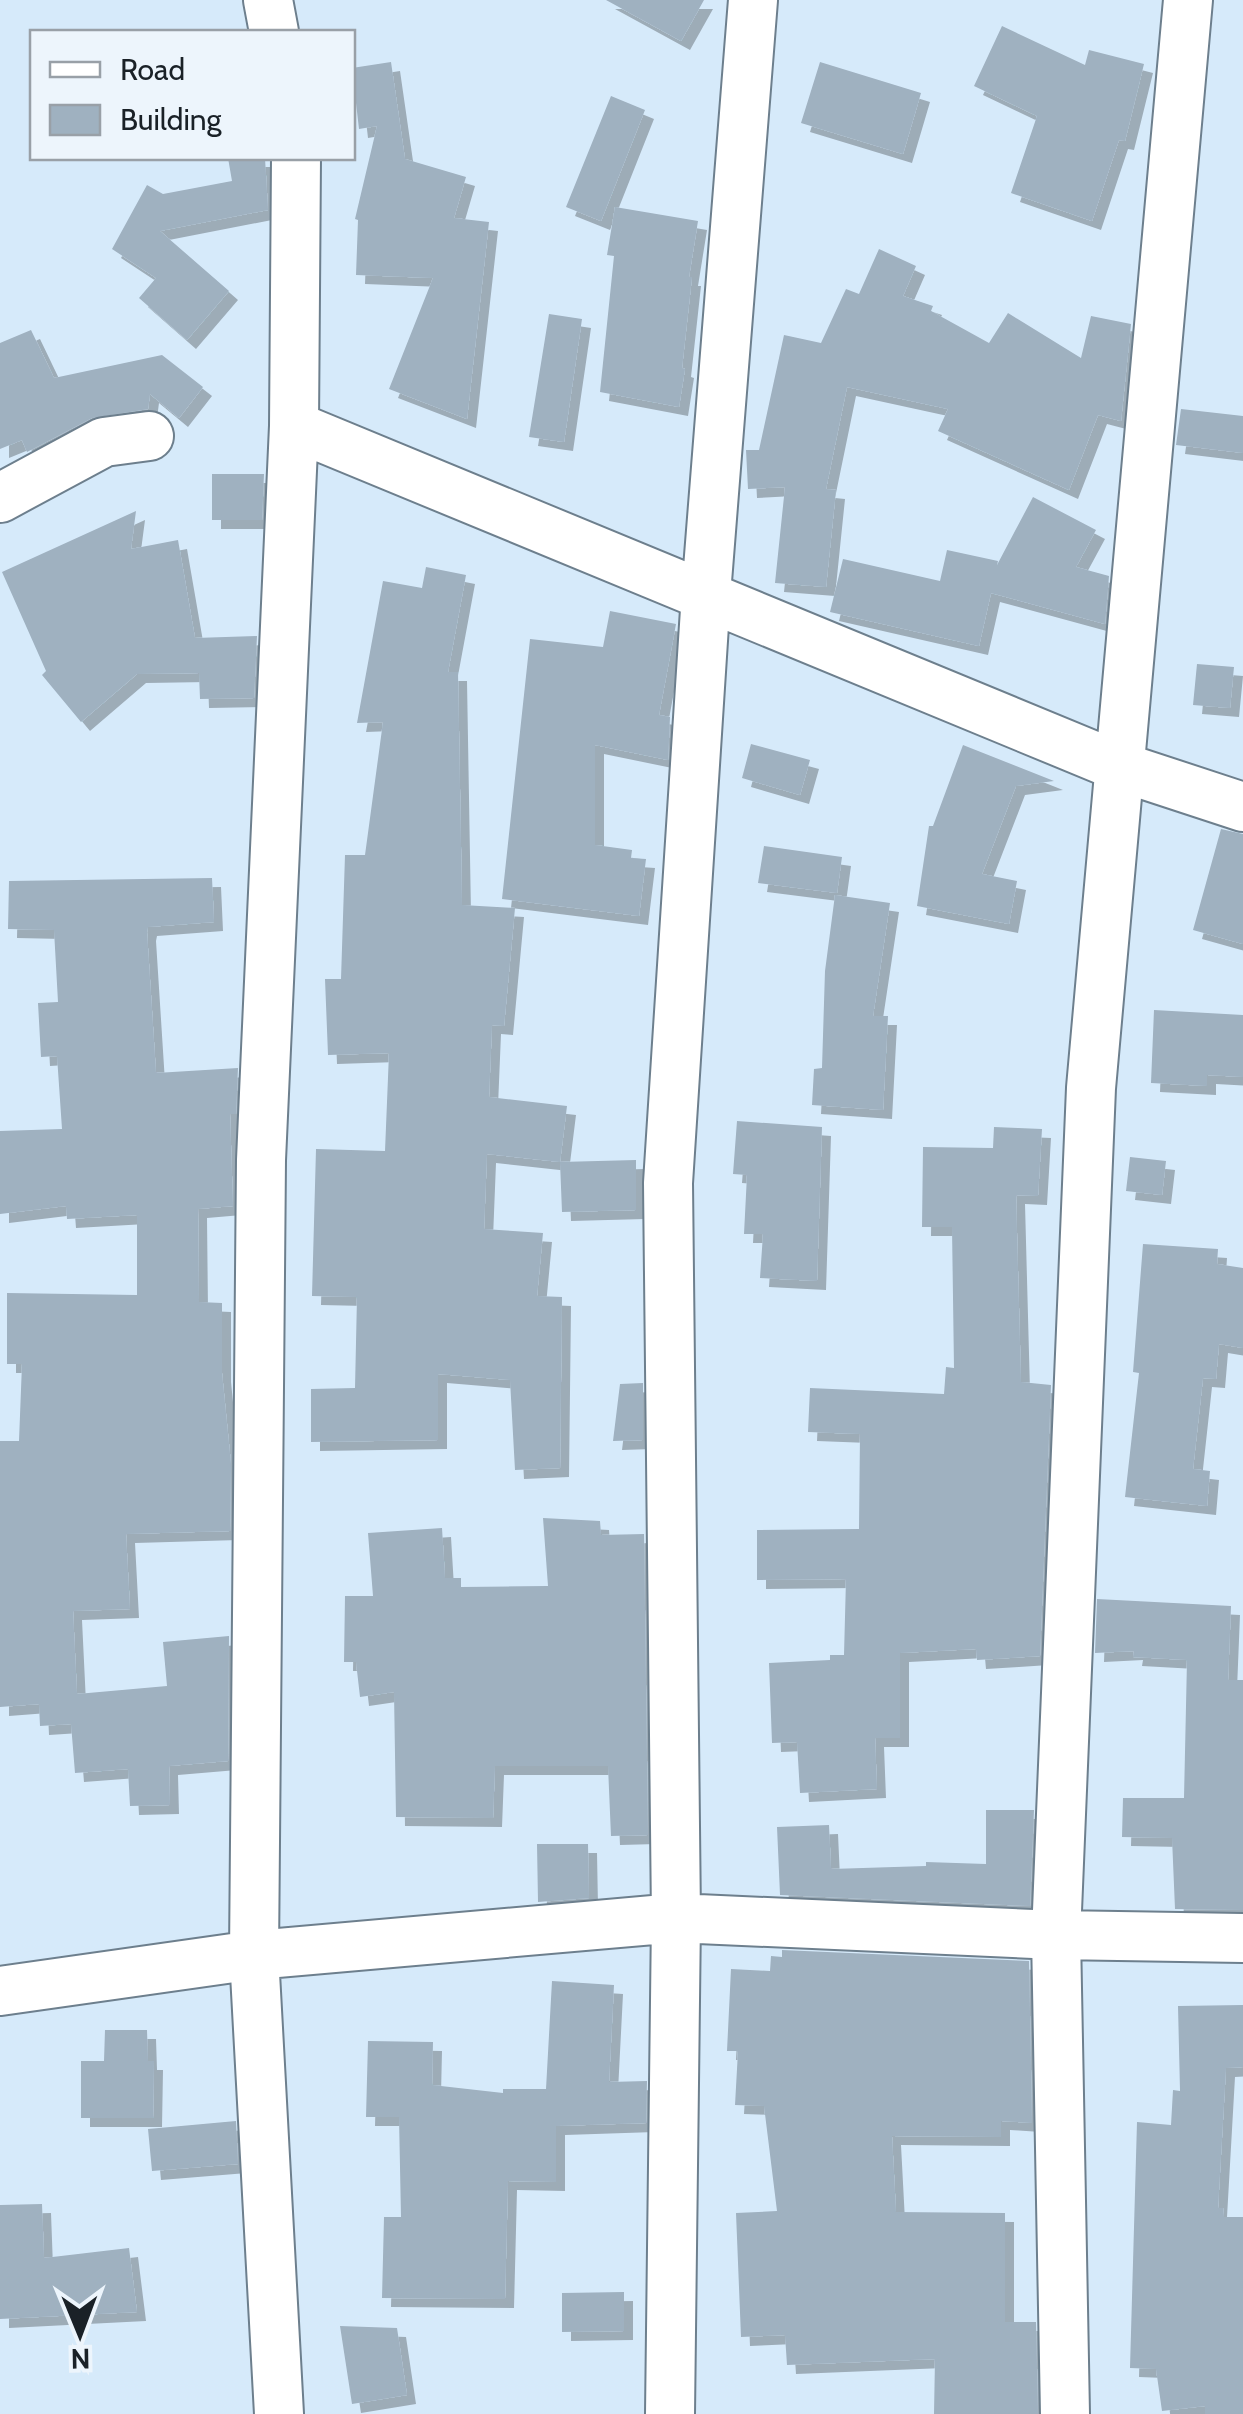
<svg xmlns="http://www.w3.org/2000/svg" width="1243" height="2414" font-family="Cabin,sans-serif">
<style>
.building{fill:#9fb1c0;filter:url(#shadow)}
.lines{fill:none;stroke-linecap:round;stroke-linejoin:round}
.minor-casing{stroke:#6d7f8d;stroke-width:52}
.minor{stroke:#fff;stroke-width:48}
</style>
<defs>
<filter id="shadow"><feDropShadow dx="9" dy="9" stdDeviation="0" flood-color="#0004"/></filter>
</defs>
<rect width="100%" height="100%" fill="#d6eafa"/>
<path class="building" d="M606,0H704L681,41Z
M1002,26L1085,65L1089,50L1144,64L1125,141L1119,140L1092,221L1011,193L1037,116L974,86Z
M391,62L405,159L466,177L454,218L489,222L467,419L389,389L433,278L356,275L358,220L355,219L377,126L359,129L352,68Z
M820,62L921,93L903,154L801,123Z
M611,96L645,110L601,221L566,207Z
M228,158H265L268,210L160,231L229,291L187,340L139,298L156,278L112,249L147,185L163,194L232,181Z
M615,207L698,221L689,277H692L682,368L685,369L679,407L600,392L614,256L607,255Z
M879,249L916,266L903,296L933,306L931,311L989,343L1008,313L1081,358L1091,316L1131,324L1121,421L1098,415L1069,490L938,431L948,409L847,387L826,489L836,490L826,587L775,583L785,487L748,489L746,450H759L784,335L821,343L846,289L859,294Z
M549,314L582,319L564,442L529,437Z
M31,330L54,378L162,355L203,387L179,418L150,394L148,409L92,418L27,452L22,440L0,449V343Z
M1181,409L1243,416V453L1176,445Z
M212,474H264L262,520H212Z
M1033,497L1096,530L1076,567L1109,576L1105,624L991,593L979,646L830,612L843,559L940,581L947,550L998,561L997,565Z
M136,511L131,549L178,540L195,638L257,636L254,698L200,699L199,673L137,674L81,722L42,675L46,671L2,572Z
M426,567L466,575L448,672H458L462,905L515,908L504,1026L492,1025L489,1097L567,1106L560,1162L487,1154L484,1229L543,1233L537,1296L562,1297L560,1468L515,1470L510,1380L438,1374V1440L311,1442V1389L355,1388L357,1297L312,1296L316,1149L385,1151L389,1053L328,1055L325,979H341L345,855H365L383,722L357,723L383,581L422,588Z
M610,611L676,624L659,715L670,717L668,760L595,745V845L632,850L631,858L646,859L639,916L502,899L530,639L603,647Z
M1197,664L1234,667L1230,708L1193,705Z
M751,744L810,760L800,795L742,778Z
M963,745L1054,781L1016,786L982,874L1017,881L1009,924L917,906L929,826H933Z
M1221,829L1243,834V944L1193,930Z
M764,846L842,857L837,893L758,883Z
M212,878L214,922L148,927L147,932L156,1073L238,1068L236,1114H230L233,1206L198,1209L199,1302L222,1303V1373L231,1464L230,1531L126,1534L130,1609L73,1611L77,1694L167,1686L163,1642L229,1636L228,1761L169,1766L170,1805L130,1806L128,1769L75,1773L71,1724L40,1726L39,1704L0,1707V1441H19L22,1364H7V1293L137,1295V1215L67,1219L66,1206L0,1214V1131L62,1129L57,1056L41,1057L38,1003L58,1002L54,930L8,929L9,881Z
M835,895L890,903L873,1016H888L883,1110L812,1105L814,1069L822,1068L825,971Z
M1154,1010L1243,1015V1077L1207,1075V1086L1151,1083Z
M737,1121L822,1127L817,1281L760,1278L763,1234H744L747,1175L733,1174Z
M994,1127L1042,1129L1038,1196L1016,1195L1021,1382L1051,1385L1040,1656L977,1660L976,1649L900,1653V1738H875L877,1789L800,1793L797,1742L772,1743L769,1663L830,1660V1655H844L846,1579L757,1580V1530L859,1529L860,1434L808,1432L810,1388L944,1394L946,1367L954,1368L952,1227H922L923,1147L993,1148Z
M1130,1157L1166,1161L1162,1195L1126,1191Z
M636,1160V1210L562,1212L560,1162Z
M1143,1244L1218,1249L1217,1264L1243,1268V1348L1219,1344L1216,1379L1203,1378L1193,1469L1210,1471L1207,1506L1125,1497L1139,1373L1133,1372Z
M643,1383V1440L613,1441L620,1384Z
M543,1518L600,1521L601,1535L644,1534L648,1835L611,1836L608,1766H495L493,1818L396,1817L394,1692L360,1697L356,1662H344L345,1596H373L368,1533L442,1528L445,1578H461V1587L548,1586Z
M1097,1599L1231,1606L1228,1680H1243V1910L1175,1909L1172,1838L1122,1837L1123,1798H1184L1187,1660L1133,1657L1134,1651L1095,1653Z
M986,1810H1034L1030,1906L780,1895L777,1827L829,1825L831,1869L926,1866V1862L986,1864Z
M537,1844H588L589,1898L538,1902Z
M782,1950L1029,1961L1032,2123L1001,2121V2137L892,2136L896,2212L1005,2213V2322H1036L1038,2414H934L935,2359L787,2365L785,2335L741,2337L736,2213L777,2211L764,2106L735,2105L738,2051H727L731,1969L770,1971L771,1956L782,1957Z
M552,1981L614,1985L609,2082L647,2081L646,2123L556,2126V2182L508,2181L505,2299L382,2298L384,2217H401L399,2117H366L368,2041L433,2042L432,2085L503,2093V2089H546Z
M1243,2005V2067L1226,2068L1218,2208H1223L1224,2217H1243V2414H1205V2406L1162,2411L1156,2369L1130,2368L1137,2122L1171,2125L1173,2090L1180,2091L1178,2006Z
M105,2030H147L148,2061H154L153,2118H81V2061H104Z
M236,2121L238,2164L152,2171L148,2129Z
M42,2204L44,2258L129,2248L137,2312L0,2319V2205Z
M624,2292V2331L562,2332V2293Z
M340,2326L397,2328L407,2395L352,2404Z"/>
<g class="lines">
<defs>
<path id="minor" d="M268,0L274,32
M294,426L1118,766L1243,807
M0,498L104,442L149,436
M0,1991L254,1955L676,1918L1056,1935L1243,1938
M279,2414L254,1955L261,1160L294,426L296,158
M670,2414L676,1918L668,1183L706,594L753,0
M1065,2414L1056,1935L1091,1088L1188,0"/>
</defs>
<use href="#minor" class="minor-casing"/>
<use href="#minor" class="minor"/>
</g>
<rect x="30" y="30" width="325" height="130" fill="#edf5fc" stroke="#99a0a7" stroke-width="2.5"/>
<rect x="50" y="62" width="50" height="15" fill="#ffffff" stroke="#99a0a7" stroke-width="2.5"/>
<text x="120" y="80" font-size="30" fill="#1a2127">Road</text>
<rect x="50" y="105" width="50" height="30" fill="#9fb1c0" stroke="#99a0a7" stroke-width="2.5"/>
<text x="120" y="130" font-size="30" fill="#1a2127">Building</text>
<g transform="translate(80 2334) rotate(179)" stroke="#edf5fc" stroke-width="8" paint-order="stroke">
<path d="M0-8L18 38L0 25L-18 38Z" fill="#1a2127"/>
<text y="-15" font-size="28" font-weight="bold" text-anchor="middle" fill="#1a2127">N</text>
</g>
</svg>
